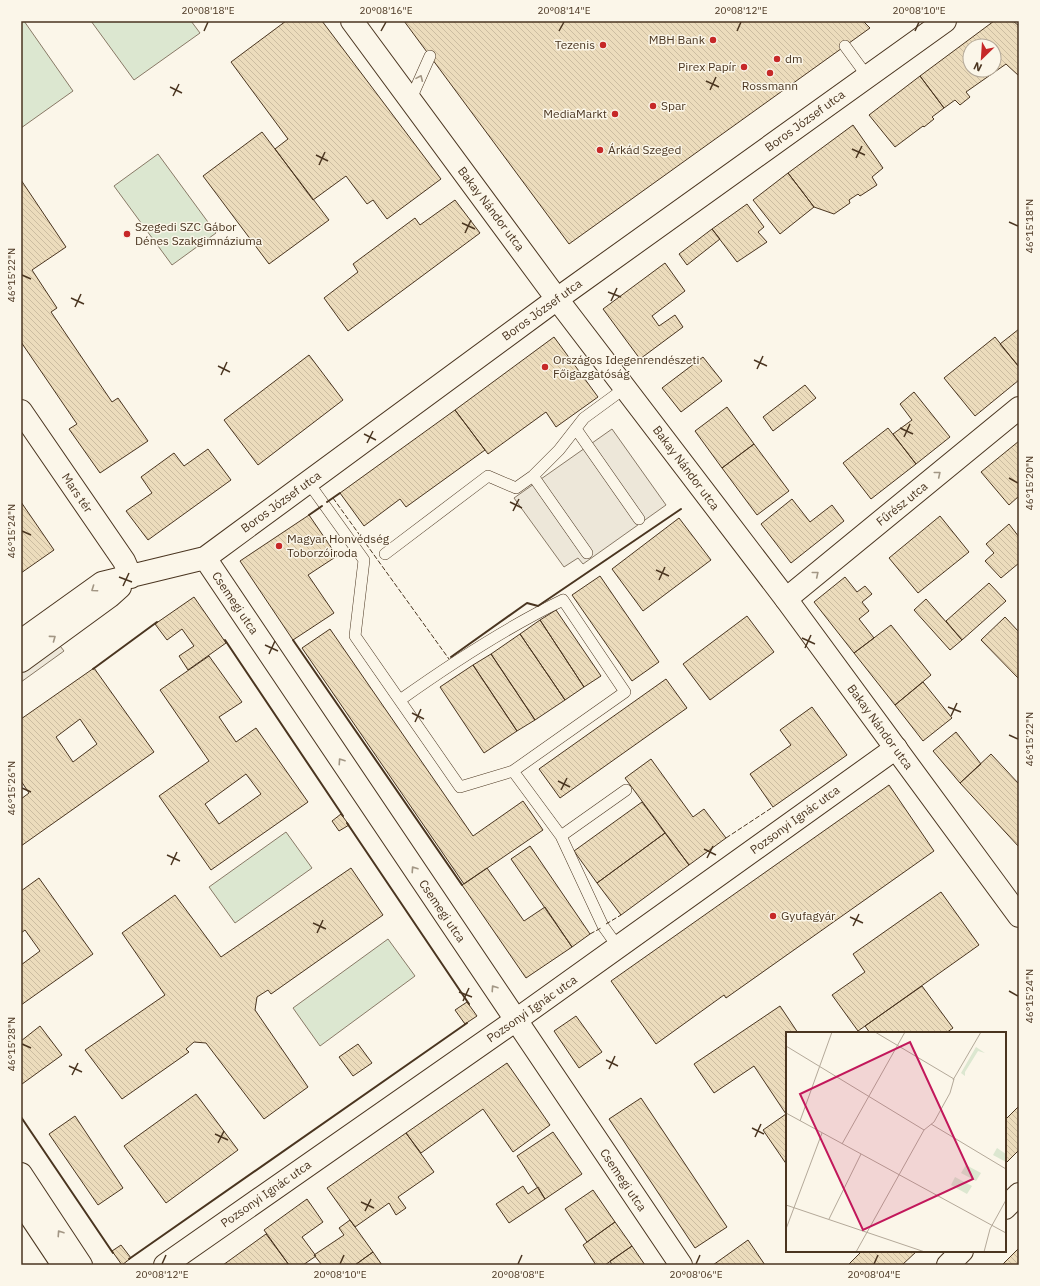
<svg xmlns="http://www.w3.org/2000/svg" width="1040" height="1286" font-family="'IBM Plex Sans',sans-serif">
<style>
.green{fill:#dce7d0;stroke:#887966}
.parking{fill:#ede7d9;stroke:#887966}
.building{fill:url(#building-back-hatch);stroke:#4a3520;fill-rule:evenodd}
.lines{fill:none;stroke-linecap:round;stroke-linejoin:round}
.service-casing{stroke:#4a3520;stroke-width:12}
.minor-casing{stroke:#4a3520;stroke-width:24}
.tertiary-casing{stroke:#4a3520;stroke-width:24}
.service{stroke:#fbf6e9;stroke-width:11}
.minor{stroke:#fbf6e9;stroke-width:22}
.tertiary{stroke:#fbf6e9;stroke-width:22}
.fence{stroke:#4a3520;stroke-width:1;stroke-dasharray:5 2;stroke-linecap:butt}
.wall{stroke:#4a3520;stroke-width:2}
.oneway{stroke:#a29684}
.ticks{fill:none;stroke:#4a3520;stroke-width:1.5}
.poi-dot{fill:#c62828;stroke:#fbf6e9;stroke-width:1.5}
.labels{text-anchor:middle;stroke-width:3;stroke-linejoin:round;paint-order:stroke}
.poi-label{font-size:12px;fill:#4a3520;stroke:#fbf6e9;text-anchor:start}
.street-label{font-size:12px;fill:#4a3520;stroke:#fbf6e9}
.inset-road{fill:none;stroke:#b4a999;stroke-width:1}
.view{fill:#c2185b;fill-opacity:0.15;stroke:#c2185b;stroke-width:2}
.inset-edge{fill:none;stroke:#4a3520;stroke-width:2}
.neatline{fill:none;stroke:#4a3520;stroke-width:1.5}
.ticks-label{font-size:10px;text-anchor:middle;fill:#4a3520}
</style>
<defs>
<pattern id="building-back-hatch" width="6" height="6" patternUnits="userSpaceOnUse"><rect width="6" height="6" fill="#ecdcbc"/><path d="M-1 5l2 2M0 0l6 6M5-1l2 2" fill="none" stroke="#ccbda1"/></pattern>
</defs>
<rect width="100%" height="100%" fill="#fbf6e9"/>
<path class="green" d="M21,21H24L73,91L21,128Z
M91,21H191L200,33L134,80Z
M158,154L216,233L172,265L114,186Z
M286,832L312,868L235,923L209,887Z
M388,939L415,976L320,1046L293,1008Z"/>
<path class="parking" d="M612,429L666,505L583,564L578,558L564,567L514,498Z
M57,642L64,651L21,682V668Z"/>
<path class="building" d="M286,21H322L441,179L387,219L373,200L367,204L346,176L313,200L275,149L288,139L231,62Z
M404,21H863L870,28L569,244Z
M994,21H1013L1019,26V76L1006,64L966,92L970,97L960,105L955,100L944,108L920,76ZM970,46H994V70H970Z
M920,76L944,108L932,117L934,119L924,127L923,126L895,147L869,115Z
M853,125L883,168L872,177L877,185L860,196L858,194L849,200L850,203L834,214L814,207L788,173Z
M262,132L329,220L269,264L203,176Z
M788,173L814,207L780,234L753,200Z
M21,180L66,247L32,270L57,308L51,312L112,402L118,398L148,441L100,473L69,429L77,424L21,342Z
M455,200L480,233L348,331L324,298L358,272L353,264L415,218L420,225Z
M747,204L764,227L758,232L767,242L737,262L712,229Z
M712,229L720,239L687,265L679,254Z
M665,263L685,291L652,316L659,326L675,315L683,327L640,359L603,309Z
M1019,329V367L1000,344Z
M554,337L598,397L556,427L546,412L488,454L455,410Z
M995,337L1019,367V380L975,416L944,378Z
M309,355L343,400L258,465L224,420Z
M703,357L722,381L681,412L662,388Z
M805,385L816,398L773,431L763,417Z
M914,392L950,437L916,464L893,434L912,420L900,404Z
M727,407L754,444L722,468L695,431Z
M455,410L485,450L406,507L400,499L364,526L340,493Z
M888,428L916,464L871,499L843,463Z
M1019,441V496L1009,505L981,472Z
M754,444L789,491L757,515L722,468Z
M208,449L231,480L148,540L126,511L152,493L141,477L174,453L184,466Z
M792,499L810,522L832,505L844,521L791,563L761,524Z
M21,502L54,550L21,573Z
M309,515L337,556L308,575L334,613L293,640L240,561Z
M940,516L969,552L918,593L889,558Z
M679,518L711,560L643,611L612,569Z
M1009,524L1019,537V563L1001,578L985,561L994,553L986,544Z
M600,576L659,662L632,681L572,595Z
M845,577L857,592L865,586L872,594L862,602L869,611L859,619L874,638L854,653L814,602Z
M989,583L1006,601L962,640L946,621Z
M194,597L226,643L188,670L179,656L194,646L182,629L167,640L155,624Z
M926,599L962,640L950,650L914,610Z
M556,610L601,676L584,687L540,620Z
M747,616L774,652L710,700L683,664Z
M1005,617L1019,632V679L981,640Z
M540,620L584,687L565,700L520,634Z
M891,625L931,675L895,705L854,653Z
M330,629L473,836L523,801L543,830L464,884L302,648Z
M520,634L565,700L535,720L491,654Z
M491,654L535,720L517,731L473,665Z
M209,656L242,702L219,717L236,742L256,728L308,802L211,870L159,796L209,761L160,690ZM246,774L261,794L219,824L205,804Z
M473,665L517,731L484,753L440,687Z
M94,668L154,752L21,846V799L29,793L21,781V719ZM80,719L97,744L73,762L56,737Z
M666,679L687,708L560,798L539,769Z
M923,682L952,718L923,741L895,705Z
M812,707L847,755L773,807L750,774L791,745L780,730Z
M956,732L981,764L960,783L933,751Z
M991,754L1019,784V847L960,783Z
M651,759L693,817L704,809L726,838L689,865L625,778Z
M889,785L934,851L726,998L724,995L656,1044L611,981Z
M642,802L665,833L597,883L574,851Z
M341,814L349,825L339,831L332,821Z
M665,833L689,865L621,915L597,883Z
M530,846L590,934L572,947L511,859Z
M351,868L383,915L271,994L268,990L257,997L255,1010L308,1087L264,1119L206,1043L194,1042L186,1049L189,1052L122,1099L85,1050L165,995L122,933L175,895L221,957Z
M487,868L524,921L545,907L572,947L526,978L462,885Z
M39,878L93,954L21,1005V965L40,951L25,930L21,933V891Z
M941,892L979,945L858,1031L832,995L865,972L853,954Z
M922,986L953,1028L946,1033H870L865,1026Z
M467,1002L477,1016L465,1024L455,1010Z
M780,1006L798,1033H787V1165L763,1130L786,1114L754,1066L714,1093L694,1064Z
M576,1016L602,1052L579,1068L554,1031Z
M40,1026L62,1055L22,1084L21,1082V1041Z
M358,1044L372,1063L353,1076L339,1057Z
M507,1063L550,1125L513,1152L483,1109L421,1153L406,1133Z
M196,1094L238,1150L166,1203L124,1146Z
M641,1098L727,1227L695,1248L609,1119Z
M1019,1106V1150L1005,1164V1120Z
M75,1116L123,1188L98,1205L49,1134Z
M553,1132L582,1174L545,1199L517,1156Z
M406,1133L434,1172L398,1197L406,1208L396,1215L389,1203L355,1227L327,1188Z
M523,1186L528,1194L538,1187L545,1199L509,1223L496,1204Z
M593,1190L615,1222L587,1242L565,1209Z
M307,1199L323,1222L302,1237L316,1256L303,1265H289L264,1230Z
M350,1220L373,1252L355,1265H322L314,1255L344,1235L339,1228Z
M615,1222L632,1246L605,1265H596L583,1245Z
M266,1234L289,1265H223Z
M748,1240L765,1265H713Z
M121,1245L131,1258L122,1265L112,1251Z
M632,1246L645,1265H612L610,1261Z
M1019,1248V1265H1002Z
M862,1251H917L902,1265H848Z
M373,1252L382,1265H355Z"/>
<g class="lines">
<defs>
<path id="service" d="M845,46L867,76
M410,101L430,56
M576,429L639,519
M533,476L587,553
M308,482L364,560L355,636L460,787L513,771L561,836L603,926L618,947
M385,554L488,476L516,488L533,476L559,450L584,418L625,388
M400,700C452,663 505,628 563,600L625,692L513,771
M561,836L626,790"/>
<path id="minor" d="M21,411L124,561L131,577
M205,558L681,1265
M786,599L1019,408
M21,641L102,583L205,558L557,299L945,21
M21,661L110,596L120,587
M21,1174L81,1265
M21,1202L63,1265
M1005,1208L1019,1194
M165,1265L516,1020L896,748
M948,1265L962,1251"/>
<path id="tertiary" d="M352,21L557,299L786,599L1019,916"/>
</defs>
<use href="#service" class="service-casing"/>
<use href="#minor" class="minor-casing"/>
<use href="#tertiary" class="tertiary-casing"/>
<use href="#service" class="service"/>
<use href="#minor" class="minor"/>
<use href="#tertiary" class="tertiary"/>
<path class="fence" d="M333,498L449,659
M726,838L773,807
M606,924L621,915
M590,934L601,928"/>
<path class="wall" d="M327,502L340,493
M309,515L322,506
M225,640L343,816
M293,640L462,885
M451,657L527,603L538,606L681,509
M93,669L157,622
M347,823L469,1004
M21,1117L113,1253
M129,1259L467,1023"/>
</g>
<defs><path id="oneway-chevron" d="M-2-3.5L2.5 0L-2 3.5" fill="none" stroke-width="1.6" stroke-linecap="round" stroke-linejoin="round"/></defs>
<g class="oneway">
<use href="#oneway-chevron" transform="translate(420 78) rotate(-66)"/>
<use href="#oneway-chevron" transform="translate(938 474) rotate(-39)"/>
<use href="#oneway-chevron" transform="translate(816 574) rotate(-39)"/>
<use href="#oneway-chevron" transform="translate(94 589) rotate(145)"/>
<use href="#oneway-chevron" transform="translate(53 638) rotate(-36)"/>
<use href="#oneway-chevron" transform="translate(341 761) rotate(-124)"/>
<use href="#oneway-chevron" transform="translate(414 869) rotate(-124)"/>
<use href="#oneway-chevron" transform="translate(494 988) rotate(-124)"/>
<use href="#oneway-chevron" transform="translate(60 1233) rotate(-124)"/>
</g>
<path class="ticks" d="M204,31L208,22M381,31L386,22M559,31L564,22M737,31L741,22M915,31L919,22M706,81L719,87M170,87L182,93M710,90L716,77M173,96L179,84M852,149L865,155M316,155L328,161M856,158L862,146M319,165L325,152M1009,222L1018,226M462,223L475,229M465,233L471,220M22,275L31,279M608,292L621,297M71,298L84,304M611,301L617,288M75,307L81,294M754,360L767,366M218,366L230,372M757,369L763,356M221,375L227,362M900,428L913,434M364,434L376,440M904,437L910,424M367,443L373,431M1009,478L1018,483M510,502L522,508M513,511L519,499M22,531L31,535M656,570L669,576M119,577L132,582M659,580L665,567M123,586L129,573M802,638L815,644M265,645L278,651M805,648L811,635M269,654L275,641M948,707L961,712M412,713L424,719M951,716L957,703M415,722L421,709M1009,735L1018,739M558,781L570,787M22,788L31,792M561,790L567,778M704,849L716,855M167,855L180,861M707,858L713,846M171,865L177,852M850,917L863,923M313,923L326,929M853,926L859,914M317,933L323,920M1009,991L1018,996M459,992L472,997M463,1001L469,988M22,1044L31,1048M606,1060L618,1066M69,1066L82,1072M609,1069L615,1056M72,1075L78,1063M752,1128L764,1134M215,1134L228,1140M755,1137L761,1124M218,1143L224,1131M361,1202L374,1208M365,1211L371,1199M162,1264L166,1255M340,1264L344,1255M518,1264L522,1255M696,1264L700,1255M874,1264L878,1255"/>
<g class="poi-dot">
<circle cx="713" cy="40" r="4"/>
<circle cx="603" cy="45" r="4"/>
<circle cx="777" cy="59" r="4"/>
<circle cx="744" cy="67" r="4"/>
<circle cx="770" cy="73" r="4"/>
<circle cx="653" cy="106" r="4"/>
<circle cx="615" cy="114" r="4"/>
<circle cx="600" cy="150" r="4"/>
<circle cx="127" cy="234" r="4"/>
<circle cx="545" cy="367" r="4"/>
<circle cx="279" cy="546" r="4"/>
<circle cx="773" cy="916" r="4"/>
</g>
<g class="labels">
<g class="poi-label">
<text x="705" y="44" text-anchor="end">MBH Bank</text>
<text x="595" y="49" text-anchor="end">Tezenis</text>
<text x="785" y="63">dm</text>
<text x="736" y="71" text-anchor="end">Pirex Papír</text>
<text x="770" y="90" text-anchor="middle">Rossmann</text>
<text x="661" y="110">Spar</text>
<text x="607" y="118" text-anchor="end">MediaMarkt</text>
<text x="608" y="154">Árkád Szeged</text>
<text x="135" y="231">Szegedi SZC Gábor<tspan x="135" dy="14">Dénes Szakgimnáziuma</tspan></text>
<text x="553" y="364">Országos Idegenrendészeti<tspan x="553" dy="14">Főigazgatóság</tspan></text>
<text x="287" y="543">Magyar Honvédség<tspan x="287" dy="14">Toborzóiroda</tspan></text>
<text x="781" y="920">Gyufagyár</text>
</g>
<g class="street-label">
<text transform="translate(805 121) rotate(-36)" y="4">Boros József utca</text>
<text transform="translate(491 209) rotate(53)" y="4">Bakay Nándor utca</text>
<text transform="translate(542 310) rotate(-36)" y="4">Boros József utca</text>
<text transform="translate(686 468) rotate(53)" y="4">Bakay Nándor utca</text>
<text transform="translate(77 493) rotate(56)" y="4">Mars tér</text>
<text transform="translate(281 502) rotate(-36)" y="4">Boros József utca</text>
<text transform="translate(902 504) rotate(-39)" y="4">Fűrész utca</text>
<text transform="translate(235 603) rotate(56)" y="4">Csemegi utca</text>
<text transform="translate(880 727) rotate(54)" y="4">Bakay Nándor utca</text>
<text transform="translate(795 820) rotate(-36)" y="4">Pozsonyi Ignác utca</text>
<text transform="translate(442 911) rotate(56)" y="4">Csemegi utca</text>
<text transform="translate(532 1009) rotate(-35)" y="4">Pozsonyi Ignác utca</text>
<text transform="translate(623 1180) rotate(56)" y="4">Csemegi utca</text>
<text transform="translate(266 1194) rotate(-35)" y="4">Pozsonyi Ignác utca</text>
</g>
</g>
<g transform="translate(786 1032)">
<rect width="220" height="220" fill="#fbf6e9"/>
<path d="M190,15L199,21L192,19L179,40V44L175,41ZM211,116L220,122V130L207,123ZM180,133L195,141L190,149L175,141ZM169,145L186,154L181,162L165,153Z" fill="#dce7d0"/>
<path class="inset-road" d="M89,0L168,47M0,14L138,98M167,48L195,0M0,81L220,201M14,89L46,0M145,92L220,137M56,112L119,0M0,173L139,220M43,187L75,122M0,197L36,101M70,220L138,98L148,90L164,61L168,47M198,220L204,197L220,168"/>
<path class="view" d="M124,10L187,147L77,198L14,62Z"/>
<rect width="220" height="220" class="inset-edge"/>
</g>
<rect width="1040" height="1286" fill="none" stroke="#fbf6e9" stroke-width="44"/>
<g transform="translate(982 58) rotate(205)"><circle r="19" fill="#fbf6e9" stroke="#b4a999"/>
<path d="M0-3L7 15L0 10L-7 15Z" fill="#c62828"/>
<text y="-6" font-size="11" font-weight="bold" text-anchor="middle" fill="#4a3520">N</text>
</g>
<rect x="22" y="22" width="996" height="1242" class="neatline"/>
<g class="ticks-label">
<text x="208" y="14">20°08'18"E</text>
<text x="386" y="14">20°08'16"E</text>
<text x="564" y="14">20°08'14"E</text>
<text x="741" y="14">20°08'12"E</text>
<text x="919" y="14">20°08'10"E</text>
<text transform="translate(1029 226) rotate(-90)" y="4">46°15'18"N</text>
<text transform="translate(11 275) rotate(-90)" y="4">46°15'22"N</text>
<text transform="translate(1029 483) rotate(-90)" y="4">46°15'20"N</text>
<text transform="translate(11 531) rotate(-90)" y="4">46°15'24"N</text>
<text transform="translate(1029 739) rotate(-90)" y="4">46°15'22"N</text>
<text transform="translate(11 788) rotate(-90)" y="4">46°15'26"N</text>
<text transform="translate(1029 996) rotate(-90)" y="4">46°15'24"N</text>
<text transform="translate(11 1044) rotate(-90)" y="4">46°15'28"N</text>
<text x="162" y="1278">20°08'12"E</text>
<text x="340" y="1278">20°08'10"E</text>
<text x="518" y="1278">20°08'08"E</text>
<text x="696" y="1278">20°08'06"E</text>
<text x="874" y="1278">20°08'04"E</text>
</g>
</svg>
